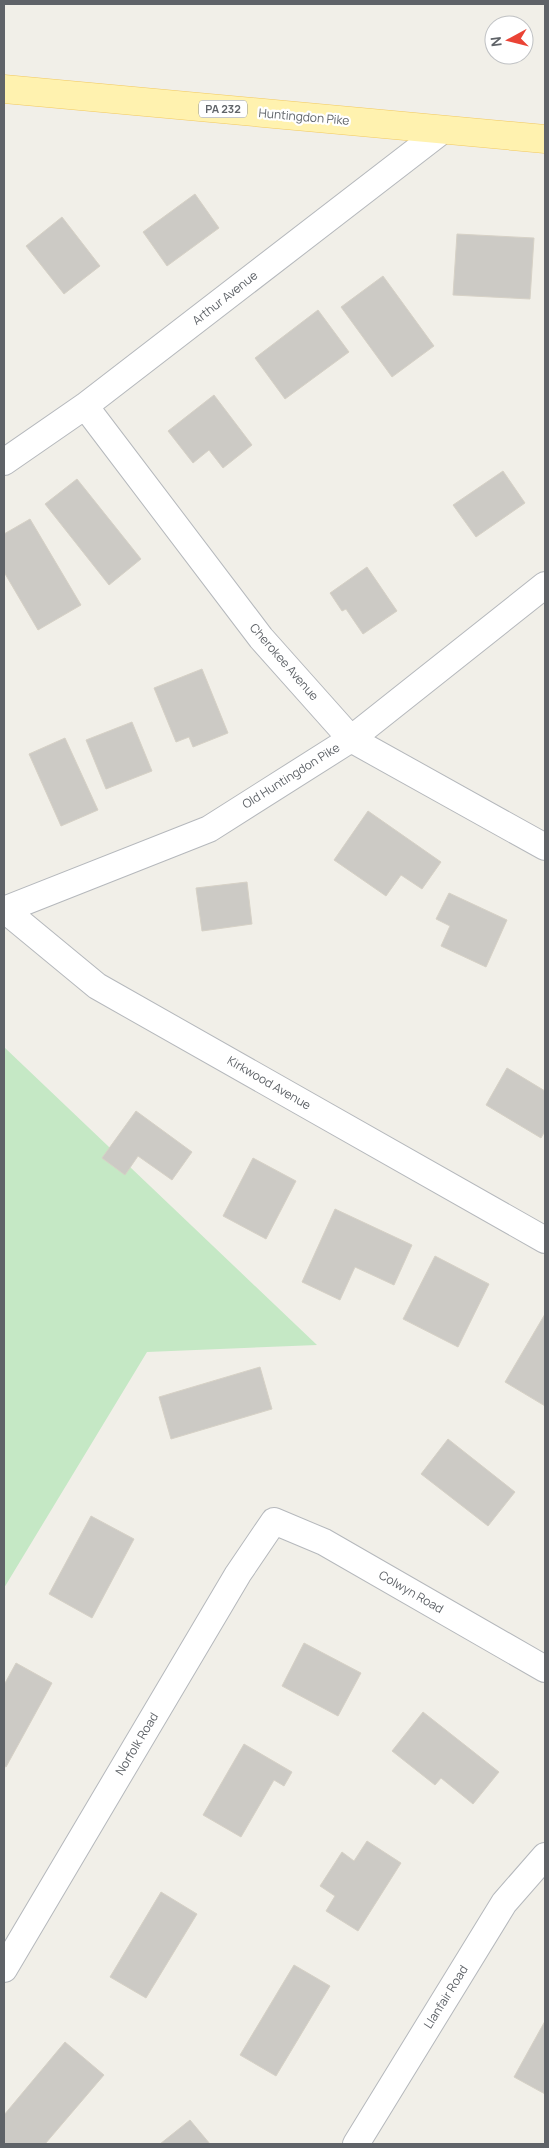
<svg xmlns="http://www.w3.org/2000/svg" width="549" height="2148" font-family="Manrope,sans-serif">
<style>
.green{fill:#c5e8c5}
.building{fill:#cccac5;stroke:#d6d1c6}
.lines{fill:none;stroke-linecap:round;stroke-linejoin:round}
.minor-casing{stroke:#b5b8bc;stroke-width:28}
.primary-casing{stroke:#f2c960;stroke-width:29}
.minor{stroke:#fff;stroke-width:26}
.primary{stroke:#fff2af;stroke-width:28}
.labels{text-anchor:middle;stroke-width:4.5;stroke-linejoin:round;paint-order:stroke}
.shield{fill:#fff;stroke:#8f9295;stroke-width:1}
.shield-label{font-size:11px;font-weight:bold;fill:#5f6368}
.street-label{font-size:12px;fill:#5f6368;stroke:#fff}
</style>
<rect width="100%" height="100%" fill="#f1efe8"/>
<path class="green" d="M4,1047L317,1345L147,1352L4,1588Z"/>
<path class="building" d="M195,194L219,228L167,266L143,232Z
M62,217L100,266L64,294L26,246Z
M457,234L534,238L530,299L453,295Z
M383,276L434,346L392,377L341,307Z
M318,310L349,352L285,399L255,358Z
M214,395L252,445L223,468L209,450L193,463L168,431Z
M503,471L525,503L476,537L453,505Z
M77,479L141,559L109,585L45,504Z
M30,519L81,605L38,630L4,572V534Z
M367,567L397,611L363,634L346,609L342,611L330,593Z
M202,669L228,733L193,747L189,737L176,742L154,688Z
M132,722L152,771L106,789L86,740Z
M65,738L98,810L61,826L29,754Z
M368,811L441,862L422,889L401,875L386,896L334,860Z
M247,882L252,924L202,931L196,888Z
M449,893L507,920L486,967L441,946L450,926L436,919Z
M507,1068L545,1091V1131L541,1138L486,1105Z
M136,1111L192,1152L172,1180L138,1156L125,1175L102,1158Z
M253,1158L296,1181L266,1239L223,1216Z
M335,1209L412,1245L394,1285L355,1267L340,1300L302,1282Z
M435,1256L489,1284L458,1347L403,1319Z
M545,1314V1406L505,1382Z
M260,1367L272,1409L171,1439L159,1397Z
M448,1439L515,1492L488,1526L421,1474Z
M91,1516L134,1539L92,1618L49,1594Z
M304,1643L361,1673L338,1716L282,1686Z
M16,1663L52,1683L6,1767L4,1766V1685Z
M423,1712L499,1772L473,1804L441,1778L435,1785L392,1751Z
M244,1744L292,1772L284,1786L274,1780L241,1837L203,1815Z
M367,1841L401,1863L358,1931L326,1911L335,1896L320,1886L342,1852L354,1861Z
M161,1892L197,1914L146,1998L110,1977Z
M294,1965L330,1986L276,2076L240,2055Z
M545,2021V2094L514,2077Z
M65,2042L104,2075L45,2144H4V2115Z
M190,2120L210,2144H160Z"/>
<g class="lines">
<defs>
<path id="minor" d="M85,406L261,638L351,739L545,847
M4,462L85,406L443,130
M4,910L209,829L351,739L545,585
M5,910L97,986L545,1240
M4,1969L238,1574L274,1521L324,1542L545,1669
M356,2144L504,1903L545,1856"/>
<path id="primary" d="M4,89L545,139"/>
</defs>
<use href="#minor" class="minor-casing"/>
<use href="#primary" class="primary-casing"/>
<use href="#minor" class="minor"/>
<use href="#primary" class="primary"/>
</g>
<g class="labels">
<rect class="shield" x="199" y="100.5" width="48" height="17" rx="4"/>
<g class="shield-label">
<text x="223" y="113">PA 232</text>
</g>
<g class="street-label">
<text transform="translate(304 117) rotate(5)" y="4">Huntingdon Pike</text>
<text transform="translate(225 298) rotate(-38)" y="4">Arthur Avenue</text>
<text transform="translate(284 662) rotate(49)" y="4">Cherokee Avenue</text>
<text transform="translate(291 776) rotate(-32)" y="4">Old Huntingdon Pike</text>
<text transform="translate(269 1083) rotate(30)" y="4">Kirkwood Avenue</text>
<text transform="translate(411 1592) rotate(30)" y="4">Colwyn Road</text>
<text transform="translate(137 1744) rotate(-59)" y="4">Norfolk Road</text>
<text transform="translate(446 1997) rotate(-58)" y="4">Llanfair Road</text>
</g>
</g>
<rect width="549" height="2148" fill="none" stroke="#5f6368" stroke-width="10"/>
<g transform="translate(509 40) rotate(263)"><circle r="24" fill="#ffffff" stroke="#bfc1c3"/>
<path d="M0-4L9 19L0 12L-9 19Z" fill="#ea4335"/>
<text y="-8" font-size="14" font-weight="bold" text-anchor="middle" fill="#5f6368">N</text>
</g>
</svg>
